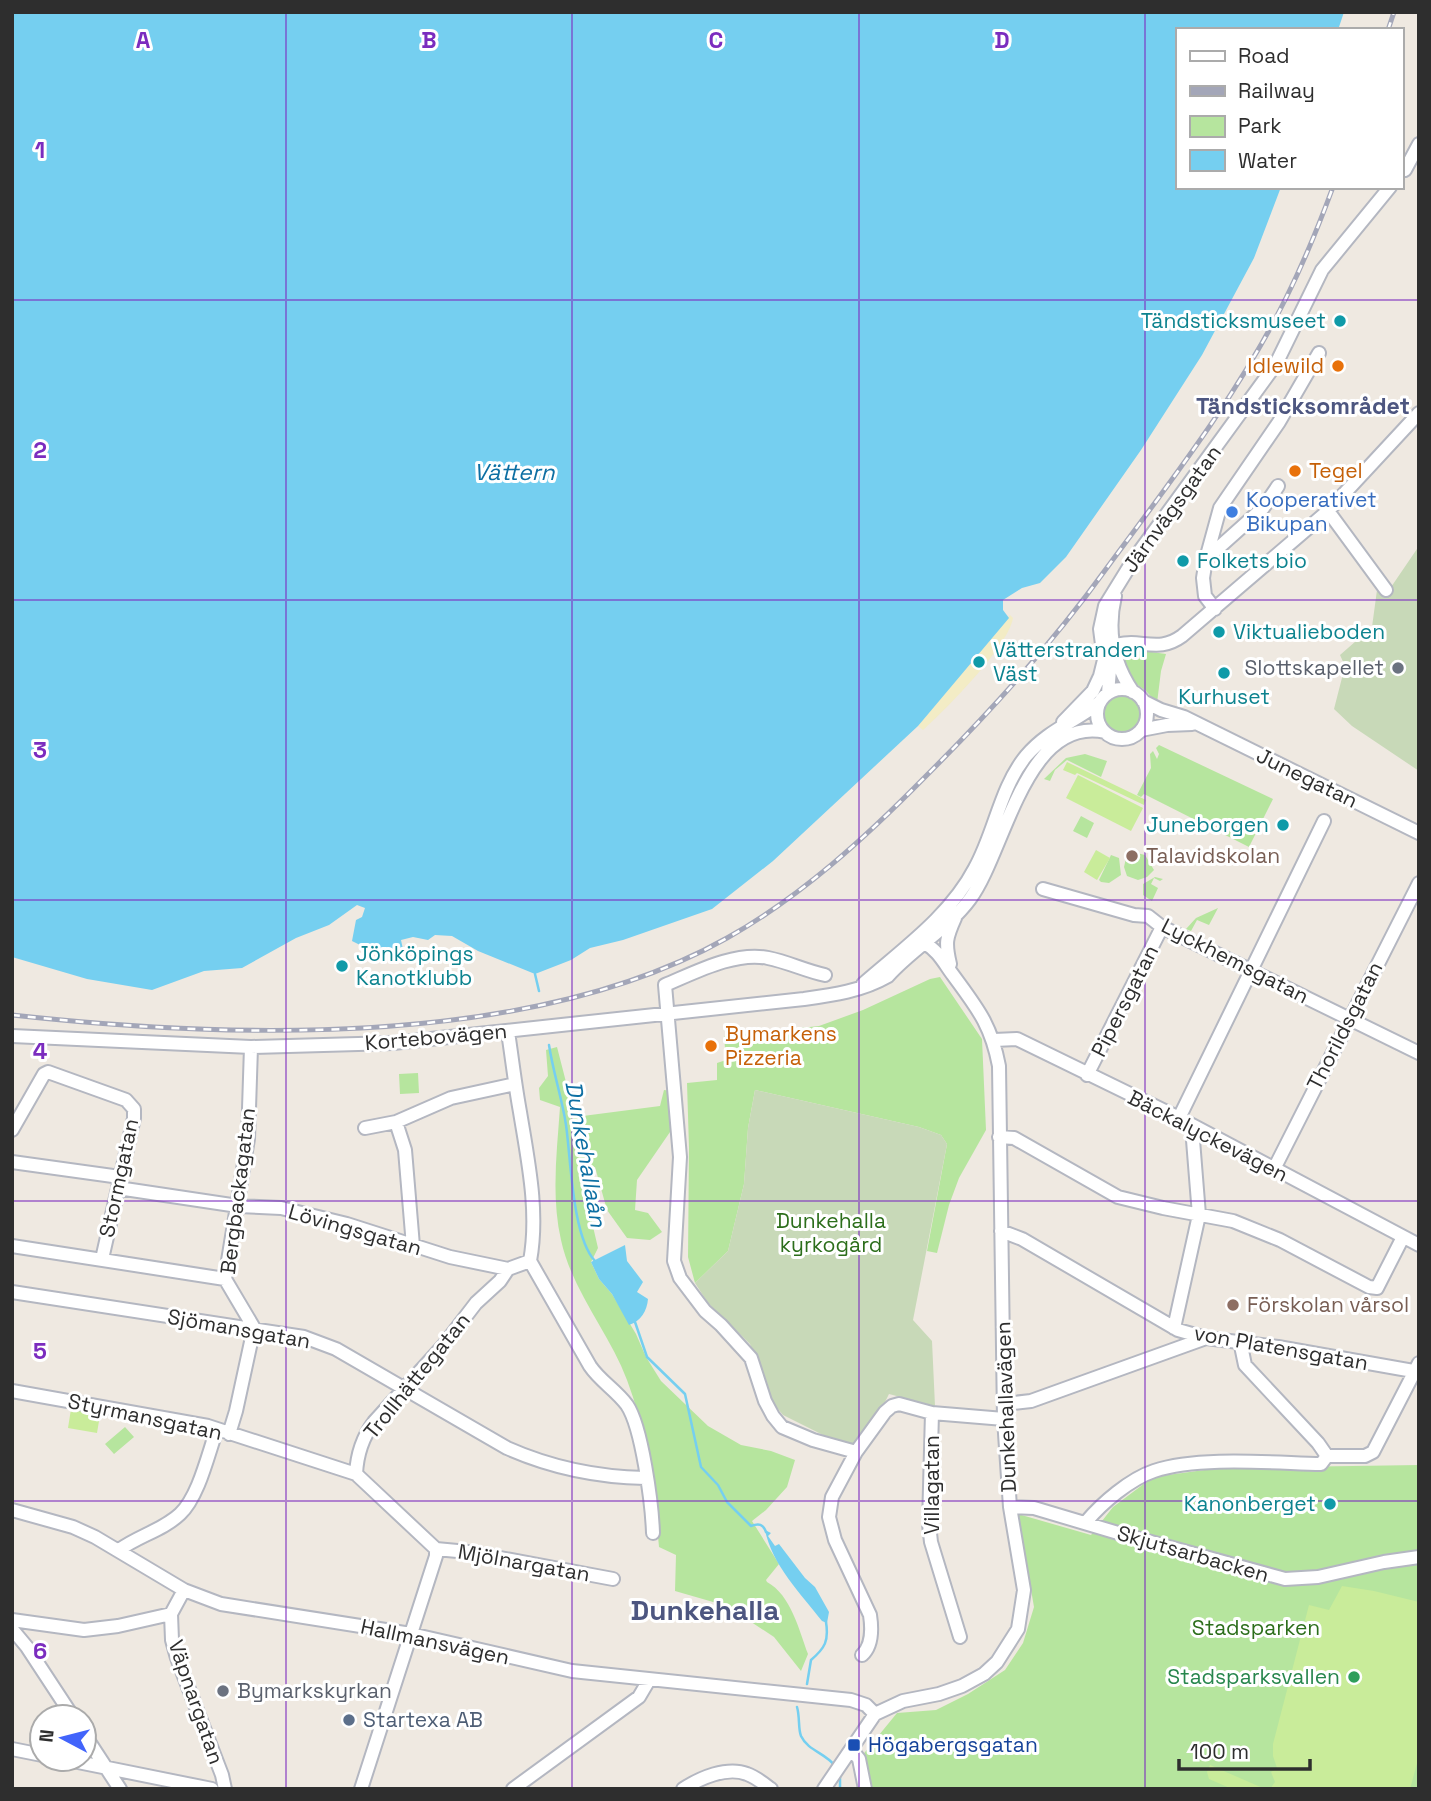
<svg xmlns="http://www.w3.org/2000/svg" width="1431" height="1801" font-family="'Space Grotesk',sans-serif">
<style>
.green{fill:#b6e59e}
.sand{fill:#f3ecc5}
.cemetery{fill:#c8d9b8}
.pitch{fill:#c9ec9a}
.water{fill:#75cff0}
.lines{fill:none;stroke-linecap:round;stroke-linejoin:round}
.stream{stroke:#75cff0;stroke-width:2.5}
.minor-casing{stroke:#b4b7c1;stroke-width:16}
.minor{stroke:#fff;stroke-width:12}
.rail-casing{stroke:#a3a6b8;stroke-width:5}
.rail{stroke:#fff;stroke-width:2.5;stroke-dasharray:8;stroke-linecap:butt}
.grid{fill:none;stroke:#7b2cbf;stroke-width:2;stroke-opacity:0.55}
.culture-dot{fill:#0f9aa8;stroke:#fff;stroke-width:2.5}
.food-dot{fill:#e8710a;stroke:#fff;stroke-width:2.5}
.shop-dot{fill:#3f7fe0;stroke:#fff;stroke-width:2.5}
.worship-dot{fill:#6b7280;stroke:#fff;stroke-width:2.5}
.education-dot{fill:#8d6e63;stroke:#fff;stroke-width:2.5}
.leisure-dot{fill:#2e9e5b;stroke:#fff;stroke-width:2.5}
.service-dot{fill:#5c6f8a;stroke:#fff;stroke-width:2.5}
.transit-dot{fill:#1a4fb4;stroke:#fff;stroke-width:2.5}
.labels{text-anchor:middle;stroke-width:6;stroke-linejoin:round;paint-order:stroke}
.culture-label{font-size:21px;fill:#0d838f;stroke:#fff;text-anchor:start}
.food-label{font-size:21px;fill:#c56008;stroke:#fff;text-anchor:start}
.shop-label{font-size:21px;fill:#366cbe;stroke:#fff;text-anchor:start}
.street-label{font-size:21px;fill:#2e2e2e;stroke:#fff}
.worship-label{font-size:21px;fill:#5b616d;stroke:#fff;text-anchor:end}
.education-label{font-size:21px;fill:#785e54;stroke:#fff;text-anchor:start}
.park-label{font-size:21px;fill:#2c6e1b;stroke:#fff}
.leisure-label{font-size:21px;fill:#27864d;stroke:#fff;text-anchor:end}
.service-label{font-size:21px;fill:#4e5e75;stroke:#fff;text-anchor:start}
.transit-label{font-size:21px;fill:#164399;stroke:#fff;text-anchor:start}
.neighbourhood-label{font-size:23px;font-weight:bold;fill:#4d5680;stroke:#fff}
.water-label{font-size:23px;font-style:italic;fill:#0d6fa3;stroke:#fff}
.district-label{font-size:28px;font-weight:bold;fill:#4d5680;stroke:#fff}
.grid-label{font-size:23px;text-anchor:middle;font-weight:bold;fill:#7b2cbf;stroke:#fff;stroke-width:6;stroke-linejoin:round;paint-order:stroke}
</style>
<rect width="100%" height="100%" fill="#efe9e1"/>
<path class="green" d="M1137,650L1166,654L1161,671L1157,703L1145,690L1130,680L1123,661L1129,653Z
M1102 713a20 20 0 1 1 40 0a20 20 0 1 1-40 0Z
M1159,745L1273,799L1249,847L1144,794L1141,797L1137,795L1151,768L1150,754L1153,751L1157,759L1159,754L1156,748Z
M1085,754L1107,761L1101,777L1067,760L1055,770L1050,781L1044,779L1066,758Z
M1081,816L1094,823L1087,838L1073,831Z
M1137,853L1145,855L1154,870L1147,877L1138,880L1127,876L1124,867L1126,858Z
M1111,855L1119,858L1121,875L1109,883L1101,882L1099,880Z
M1155,877L1163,879L1160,881L1154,878L1151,884L1158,888L1152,901L1143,895V884Z
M1218,908L1209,925L1197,920L1191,931L1186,929L1196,918Z
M940,977L982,1039L986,1130L959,1178L949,1205L937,1253L927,1251L947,1144L941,1135L919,1127L755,1090L748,1128L744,1184L728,1251L695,1283L688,1257L689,1148L687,1083L717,1080V1063L726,1060L724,1036L819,1026L863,1010L930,979Z
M557,1047L575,1117L660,1106L664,1090L671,1091L670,1132L637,1180L635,1210L648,1213L662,1232L650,1240L627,1238L607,1210L595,1167L580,1171L598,1248L591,1262L599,1279L612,1294L636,1334L646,1357L661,1381L708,1426L741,1445L771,1451L795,1460L787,1487L766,1510L752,1521L779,1564L766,1580L767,1582C791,1595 799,1630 808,1654L801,1671L774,1637L727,1606L675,1591L676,1555L659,1547C654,1491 647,1433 627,1380C609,1332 572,1291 561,1240C551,1196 557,1151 560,1107L540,1100L539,1088L548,1076L546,1050Z
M418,1073L419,1093L400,1094L399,1074Z
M125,1427L134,1437L114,1454L105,1444Z
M1419,1465V1789H871L861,1757L897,1713L936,1710L968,1694L1005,1670L1023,1643L1034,1607L1018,1514L1091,1535L1113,1507L1153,1477L1219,1468Z"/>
<path class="sand" d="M1010,615L1013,618C1008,647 946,709 923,730L918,726Z"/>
<path class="cemetery" d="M1419,546V771L1352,726L1334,709L1345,666L1340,655L1372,627L1377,590L1387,593Z
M755,1090L919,1127L941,1135L947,1144L913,1320L932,1341L935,1406L889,1394L880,1412L853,1445H843L783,1415L773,1403L750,1344L708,1303L695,1283L728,1251L744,1184L748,1128Z"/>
<path class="pitch" d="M1067,762L1146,800L1144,805L1077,773L1075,775L1063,770Z
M1078,775L1143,808L1131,831L1066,798Z
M1096,850L1110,858L1097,880L1084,872Z
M71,1409L100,1415L97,1433L68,1428Z
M1342,1586L1374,1591L1419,1602V1756L1410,1789H1270L1275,1782L1271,1772L1277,1768L1273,1756V1744L1309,1605L1329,1610Z
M1210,1765L1265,1789H1266H1232L1209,1779L1207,1772Z"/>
<path class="water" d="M12,12H1344L1338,30H1177V187H1281L1254,258L1202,355L1141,450L1066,557L1040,583L1022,588L1003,600V610L1009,618L918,726L773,861L712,909L623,940L590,948L571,960L535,974L478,951L452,936L435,935L428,940L413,937L401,940L404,954L376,953L352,941L356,920L362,917L365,908L357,905L329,925L296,938L242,968L204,971L152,990L87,979L12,957Z
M625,1245L627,1261L643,1282L637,1292L648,1299C647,1311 641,1321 629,1325L612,1294L599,1279L591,1262Z
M765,1530L771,1533L768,1536L775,1546L779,1544L805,1578L815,1587L829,1612L827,1623L822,1621C801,1594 772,1565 765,1530Z"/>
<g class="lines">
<path class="stream" d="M535,974L539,991
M549,1045C553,1072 562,1098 566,1125C571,1159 572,1236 595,1261
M635,1322L647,1357L685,1394L701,1467L718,1485L727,1502L751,1526C759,1523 763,1524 766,1532
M807,1684L811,1660C825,1648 829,1641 826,1622
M797,1707C800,1717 798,1729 801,1736C808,1751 826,1753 835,1766
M840,1775V1789"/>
<defs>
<path id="minor" d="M1405,170L1419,144
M1328,511L1386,590
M1206,559L1263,508L1278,486
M1115,596C1107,630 1113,663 1133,692
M1215,609L1205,596L1203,578L1206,559L1220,508L1279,422L1319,353
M1102,647C1112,646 1122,643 1131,643C1152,644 1164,649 1182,636L1328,511L1419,413
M1097 714a25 25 0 1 1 50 0a25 25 0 1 1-50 0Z
M1108,693L1110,670L1104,660L1100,629L1105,606L1134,559L1276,364L1322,270L1390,187
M1143,701L1161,710L1184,717L1419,833
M1063,722L1093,691L1100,676L1104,660
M1141,730L1167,725L1192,724
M1043,889L1134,915L1148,916L1162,927L1419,1053
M950,964C945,943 946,938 955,918
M825,975C806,971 788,962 768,958C735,951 694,973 665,985L680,1157L674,1261L680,1278L705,1311L721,1325L751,1358L765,1401L773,1416L782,1427L813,1440L856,1452
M863,984C903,949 950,916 975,868C995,832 1000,788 1026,756C1048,730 1075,722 1100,702
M12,1036L251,1047L393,1043L804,999C833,995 862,991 888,976C913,948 948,929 970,899C1005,852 1025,715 1105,732
M994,1040L1017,1039L1179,1118L1419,1245
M1087,1075L1162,927
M1179,1118L1324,821
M396,1122L405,1150L413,1246
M365,1128L396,1122L451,1098L515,1084
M12,1130L44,1074L48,1072L126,1100L134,1109V1118L102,1259
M999,1137L1014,1138L1118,1197L1163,1208L1233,1221L1280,1240L1369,1287L1377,1288L1403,1237
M12,1162L120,1177
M1274,1169L1419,883
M118,1188L238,1206L281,1208L347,1224L450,1257L508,1269
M1001,1231L1022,1239L1178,1330L1206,1338L1278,1347L1419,1372
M12,1246L225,1279
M530,1261L590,1366C600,1381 616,1390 627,1405C642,1427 652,1504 653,1533
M12,1292L304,1337L336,1349L507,1448C552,1468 596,1477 645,1478
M1174,1328L1199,1215L1193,1140L1198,1129
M1240,1341L1245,1365L1318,1443L1327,1456
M12,1391L208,1426L356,1474
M1004,1404L1031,1401L1206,1338
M932,1413L929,1524L931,1542L960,1637
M229,1434L236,1411L254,1328L225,1279L248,1139L251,1047
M1327,1456H1365L1373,1452L1419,1363
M1010,1507L1034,1508L1118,1533L1285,1579L1318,1577L1384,1562L1419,1557
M12,1510L73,1527L95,1537L184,1590L221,1604L411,1634L572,1671L851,1700L866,1705L875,1714
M1086,1522C1102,1503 1130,1479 1154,1471C1199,1456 1273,1463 1321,1464L1327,1456
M436,1549L468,1552L613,1579
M119,1550C138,1536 163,1530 180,1514C199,1496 208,1454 217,1429
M171,1614L172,1640L177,1658L222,1775L225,1789
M12,1620L84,1630L118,1626L171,1614L184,1590
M12,1629L27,1647L73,1717
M862,1655C872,1646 872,1628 870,1615L835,1540L829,1517L832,1497L856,1452L885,1412L892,1406L899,1404L932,1413L1004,1419
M84,1734L120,1789
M12,1749L42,1755
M851,1749L859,1759L865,1789
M63,1759L212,1789
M361,1789L436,1556V1549L356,1474C357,1454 362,1438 374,1422L443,1346L476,1303L500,1281L508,1269L530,1261C539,1212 528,1161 520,1112C515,1085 512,1058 508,1032
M513,1789L639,1697L649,1680
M683,1789C700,1778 727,1766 747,1774C756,1777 764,1784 771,1789
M824,1789L875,1714L903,1701L939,1694L962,1686L984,1674L997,1662L1018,1629L1024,1590L1010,1507L1004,1419L999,1066C991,1024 977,1008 953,975C944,963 938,950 924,943"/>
</defs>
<use href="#minor" class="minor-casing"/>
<use href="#minor" class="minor"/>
<defs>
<path id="rail" d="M1388,30L1394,12
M12,1015C231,1039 530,1049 727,938C802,896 866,837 926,776C991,711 1052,644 1106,569C1170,482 1238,395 1286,298C1304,262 1319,225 1333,187"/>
</defs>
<use href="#rail" class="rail-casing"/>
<use href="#rail" class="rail"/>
</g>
<path class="grid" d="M286,12V1789M572,12V1789M859,12V1789M1145,12V1789M12,300H1419M12,600H1419M12,900H1419M12,1201H1419M12,1501H1419"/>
<g class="culture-dot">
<circle cx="1340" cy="321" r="7"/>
<circle cx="1183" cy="561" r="7"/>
<circle cx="1219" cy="632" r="7"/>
<circle cx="979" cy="662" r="7"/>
<circle cx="1224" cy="673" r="7"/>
<circle cx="1283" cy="825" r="7"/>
<circle cx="342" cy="966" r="7"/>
<circle cx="1330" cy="1504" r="7"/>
</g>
<g class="food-dot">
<circle cx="1338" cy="366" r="7"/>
<circle cx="1295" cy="471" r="7"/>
<circle cx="711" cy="1046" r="7"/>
</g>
<circle class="shop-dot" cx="1232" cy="512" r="7"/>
<g class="worship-dot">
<circle cx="1398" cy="668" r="7"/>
<circle cx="223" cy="1691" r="7"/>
</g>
<g class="education-dot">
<circle cx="1132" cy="856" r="7"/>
<circle cx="1233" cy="1305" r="7"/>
</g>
<circle class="leisure-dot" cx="1354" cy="1677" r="7"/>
<circle class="service-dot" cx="349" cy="1720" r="7"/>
<rect class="transit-dot" x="847" y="1738" width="14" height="14" rx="3.5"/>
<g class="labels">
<g class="culture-label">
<text x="1326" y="328" text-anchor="end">Tändsticksmuseet</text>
<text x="1197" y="568">Folkets bio</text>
<text x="1233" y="639">Viktualieboden</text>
<text x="993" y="657">Vätterstranden<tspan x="993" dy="24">Väst</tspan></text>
<text x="1224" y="704" text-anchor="middle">Kurhuset</text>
<text x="1269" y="832" text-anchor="end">Juneborgen</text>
<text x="356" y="961">Jönköpings<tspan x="356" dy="24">Kanotklubb</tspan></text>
<text x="1316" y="1511" text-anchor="end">Kanonberget</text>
</g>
<g class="food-label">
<text x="1324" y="373" text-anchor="end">Idlewild</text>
<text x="1309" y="478">Tegel</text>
<text x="725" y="1041">Bymarkens<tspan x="725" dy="24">Pizzeria</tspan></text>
</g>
<g class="shop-label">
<text x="1246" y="507">Kooperativet<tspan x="1246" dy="24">Bikupan</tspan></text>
</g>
<g class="street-label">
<text transform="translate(1172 509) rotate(-54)" y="7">Järnvägsgatan</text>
<text transform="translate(1307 778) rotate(26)" y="7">Junegatan</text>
<text transform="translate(1235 961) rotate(27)" y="7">Lyckhemsgatan</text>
<text transform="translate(1125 1001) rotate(-63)" y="7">Pipersgatan</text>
<text transform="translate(1345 1026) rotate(-63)" y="7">Thorildsgatan</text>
<text transform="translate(436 1037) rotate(-5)" y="7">Kortebovägen</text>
<text transform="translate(1208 1136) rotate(27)" y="7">Bäckalyckevägen</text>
<text transform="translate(119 1178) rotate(-78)" y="7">Stormgatan</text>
<text transform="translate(238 1191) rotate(-83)" y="7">Bergbackagatan</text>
<text transform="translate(355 1230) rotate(16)" y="7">Lövingsgatan</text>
<text transform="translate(239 1329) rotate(10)" y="7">Sjömansgatan</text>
<text transform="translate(1281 1348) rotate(10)" y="7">von Platensgatan</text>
<text transform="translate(417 1376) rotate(-51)" y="7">Trollhättegatan</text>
<text transform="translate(1006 1407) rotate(-92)" y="7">Dunkehallavägen</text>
<text transform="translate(145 1417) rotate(12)" y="7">Styrmansgatan</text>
<text transform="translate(932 1485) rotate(-90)" y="7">Villagatan</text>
<text transform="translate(1193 1554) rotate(16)" y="7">Skjutsarbacken</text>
<text transform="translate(524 1563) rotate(10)" y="7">Mjölnargatan</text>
<text transform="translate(435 1642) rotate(12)" y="7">Hallmansvägen</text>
<text transform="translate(196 1702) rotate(71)" y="7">Väpnargatan</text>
</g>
<g class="worship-label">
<text x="1384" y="675">Slottskapellet</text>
<text x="237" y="1698" text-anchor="start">Bymarkskyrkan</text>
</g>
<g class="education-label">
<text x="1146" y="863">Talavidskolan</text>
<text x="1247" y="1312">Förskolan vårsol</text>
</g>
<g class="park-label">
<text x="831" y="1228">Dunkehalla<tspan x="831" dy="24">kyrkogård</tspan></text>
<text x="1256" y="1635">Stadsparken</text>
</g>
<g class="leisure-label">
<text x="1340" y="1684">Stadsparksvallen</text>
</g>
<g class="service-label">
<text x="363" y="1727">Startexa AB</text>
</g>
<g class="transit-label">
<text x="868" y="1752">Högabergsgatan</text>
</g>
<g class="neighbourhood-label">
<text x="1303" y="414">Tändsticksområdet</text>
</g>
<g class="water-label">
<text x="514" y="480">Vättern</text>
<text transform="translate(586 1154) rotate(80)" y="8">Dunkehallaån</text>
</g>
<g class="district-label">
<text x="705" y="1620">Dunkehalla</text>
</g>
</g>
<g class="grid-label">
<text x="143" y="48">A</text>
<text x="429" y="48">B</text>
<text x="716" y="48">C</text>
<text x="1002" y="48">D</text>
<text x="40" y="158">1</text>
<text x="40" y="458">2</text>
<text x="40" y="758">3</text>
<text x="40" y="1059">4</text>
<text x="40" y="1359">5</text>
<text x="40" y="1659">6</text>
</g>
<rect width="1431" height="1801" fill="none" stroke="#2e2e2e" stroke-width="28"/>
<rect x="1176" y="28" width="228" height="161" fill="#ffffff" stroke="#ababab" stroke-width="2"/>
<rect x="1190" y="51" width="35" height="10" fill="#ffffff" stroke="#ababab" stroke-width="2"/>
<text x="1238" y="63" font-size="21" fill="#2e2e2e">Road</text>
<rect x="1190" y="86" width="35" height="10" fill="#a3a6b8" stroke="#ababab" stroke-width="2"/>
<text x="1238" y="98" font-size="21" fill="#2e2e2e">Railway</text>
<rect x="1190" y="116" width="35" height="21" fill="#b6e59e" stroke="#ababab" stroke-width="2"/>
<text x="1238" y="133" font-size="21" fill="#2e2e2e">Park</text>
<rect x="1190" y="150" width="35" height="21" fill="#75cff0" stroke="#ababab" stroke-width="2"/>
<text x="1238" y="168" font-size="21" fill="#2e2e2e">Water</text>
<g transform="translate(63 1738) rotate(277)"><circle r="33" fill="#ffffff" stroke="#ababab" stroke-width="2"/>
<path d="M0-5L12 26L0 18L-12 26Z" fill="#4264fb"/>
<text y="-10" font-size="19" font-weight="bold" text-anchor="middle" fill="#2e2e2e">N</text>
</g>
<path d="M1179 1759v10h131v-10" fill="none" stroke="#2e2e2e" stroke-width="3.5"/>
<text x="1190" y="1759" font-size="21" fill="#2e2e2e" stroke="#ffffff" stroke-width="5" paint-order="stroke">100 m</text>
</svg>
